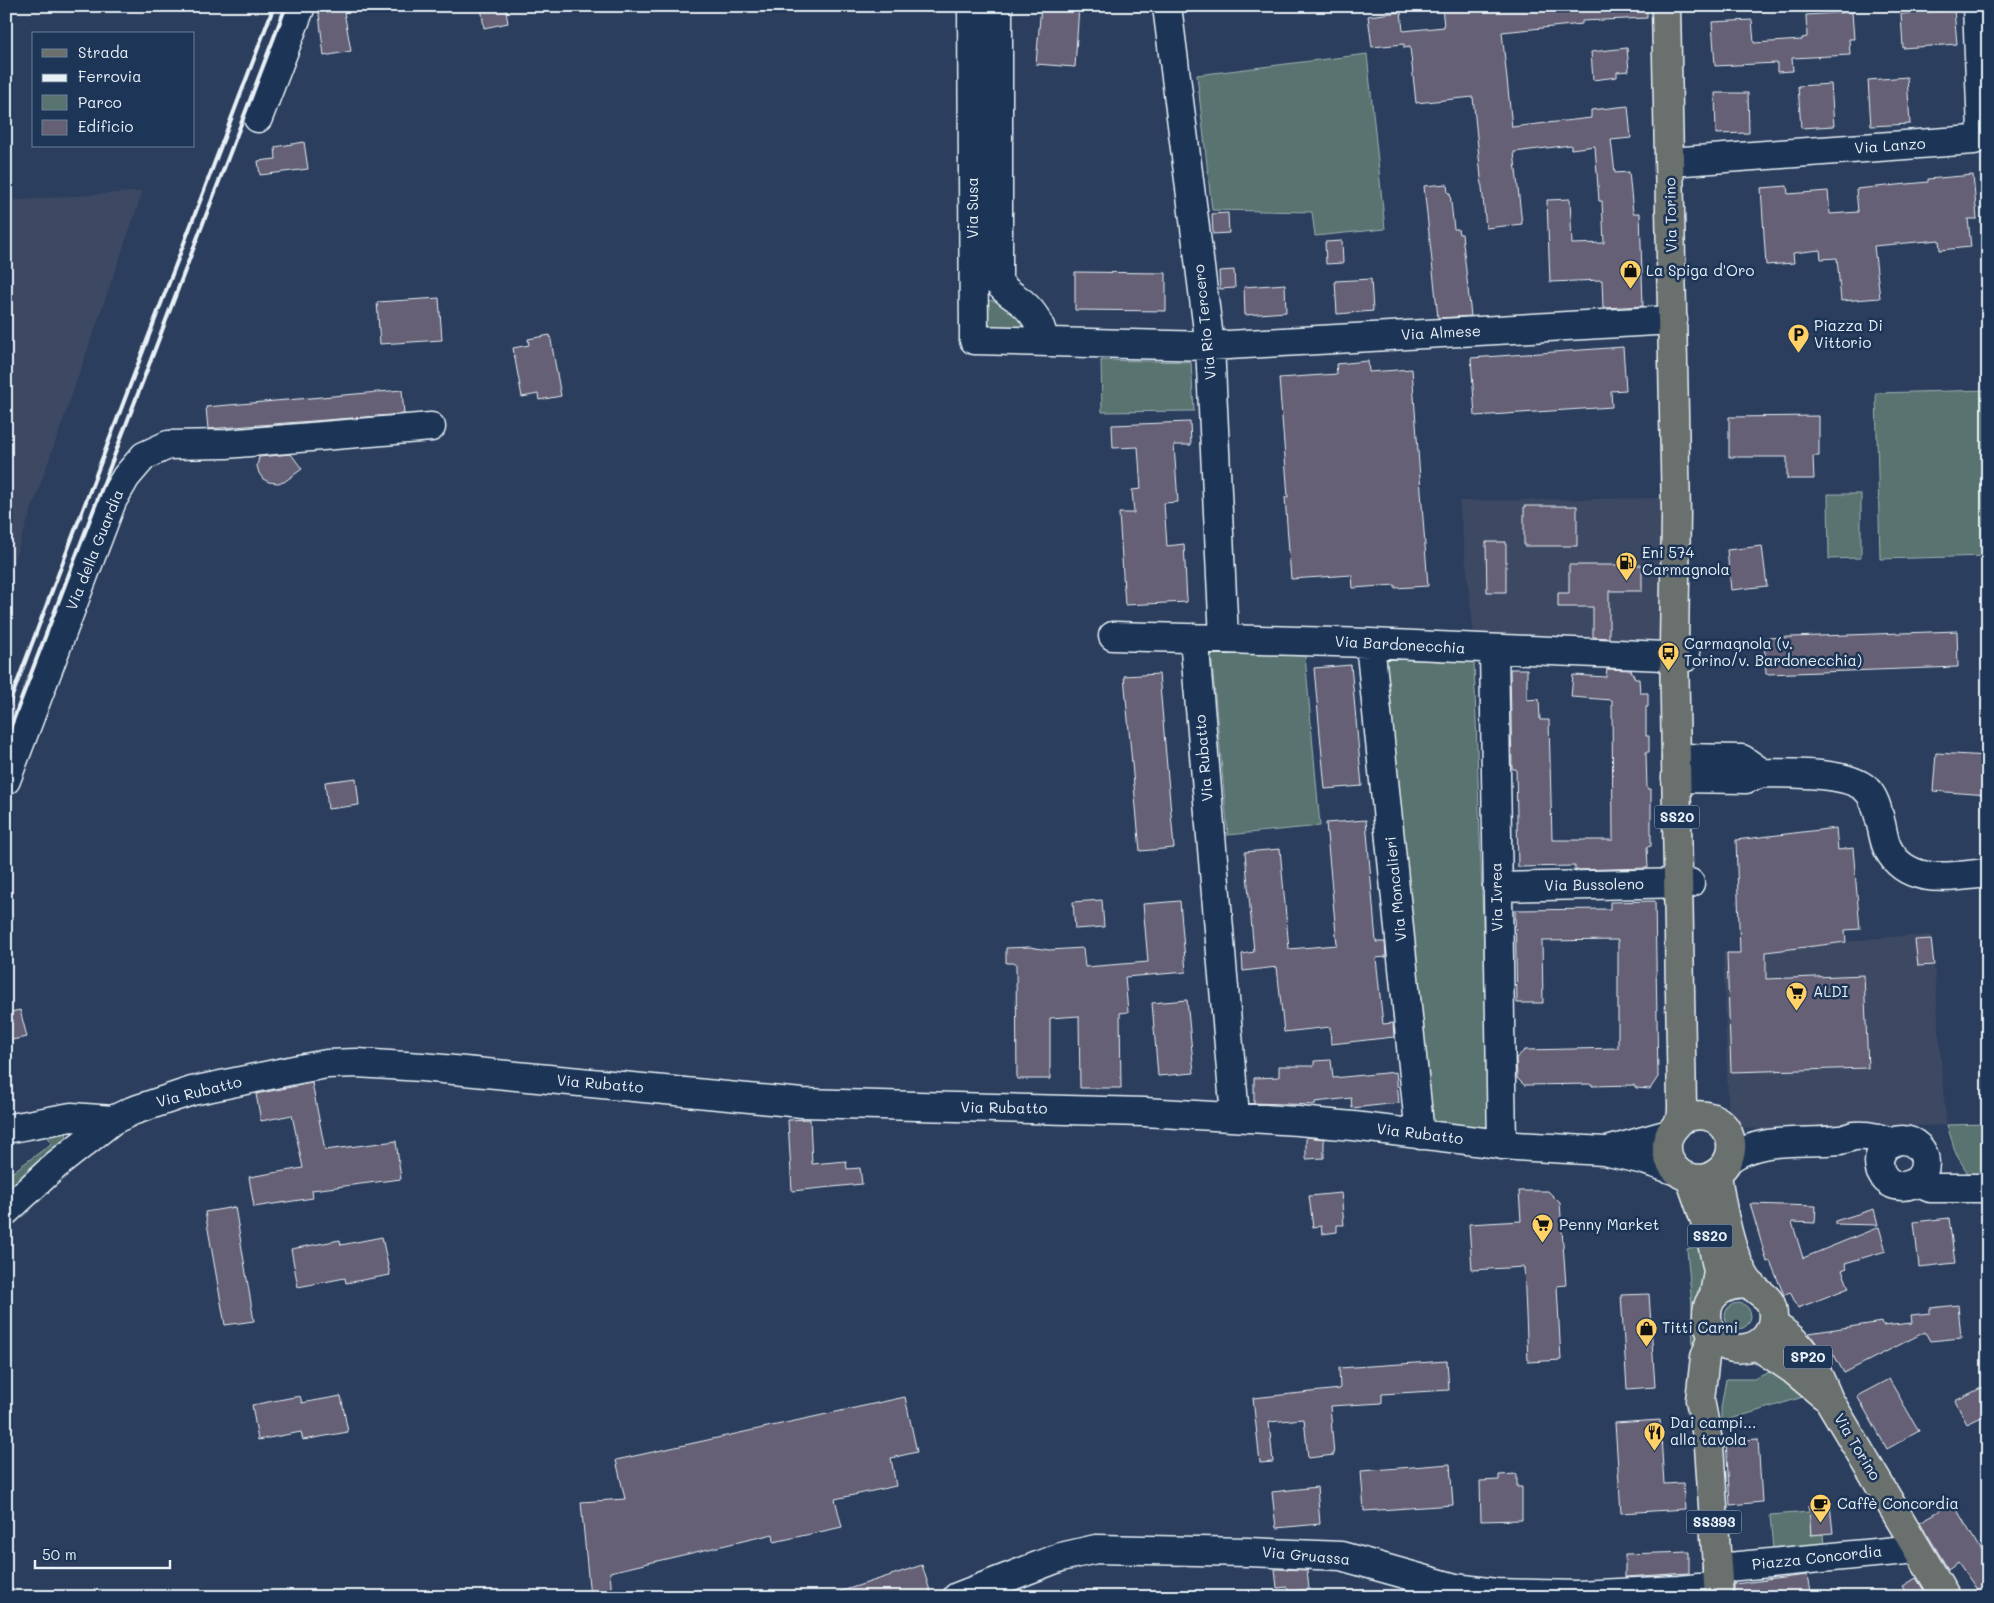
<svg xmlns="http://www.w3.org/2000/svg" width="1994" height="1603" font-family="Mali,sans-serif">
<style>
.built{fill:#3c4864}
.green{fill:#587370;stroke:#a0b2b4}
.building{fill:#656074;stroke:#e8f1f8}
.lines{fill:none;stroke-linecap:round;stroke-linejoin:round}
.minor-casing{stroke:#e8f1f8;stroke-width:31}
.major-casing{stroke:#e8f1f8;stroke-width:31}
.minor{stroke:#1d3557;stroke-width:28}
.major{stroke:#6b706d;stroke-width:28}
.rail{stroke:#e8f1f8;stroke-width:4}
.labels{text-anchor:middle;stroke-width:5;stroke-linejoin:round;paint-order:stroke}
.shield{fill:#1d3557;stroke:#abb9c8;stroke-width:1}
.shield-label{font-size:14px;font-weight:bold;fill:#e8f1f8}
.street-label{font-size:15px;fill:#e8f1f8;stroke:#1d3557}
.poi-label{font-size:15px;fill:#e8f1f8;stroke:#1d3557;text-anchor:start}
</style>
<rect width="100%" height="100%" fill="#2b3e5d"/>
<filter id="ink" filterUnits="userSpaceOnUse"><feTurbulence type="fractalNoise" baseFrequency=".02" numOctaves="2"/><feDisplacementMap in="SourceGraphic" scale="10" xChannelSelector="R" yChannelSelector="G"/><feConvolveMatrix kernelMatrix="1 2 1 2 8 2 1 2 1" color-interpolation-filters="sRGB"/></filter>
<g filter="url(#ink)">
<path class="built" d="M143,191L6,583V201Z
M1661,498L1664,645L1474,636L1459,501Z
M1932,935L1944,1100L1947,1125L1776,1130L1729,1127L1723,952H1766L1886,937Z"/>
<path class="green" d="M1367,54L1385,229L1315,236L1312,212L1212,210L1197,75Z
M986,300C1012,302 1018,311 1029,332H987Z
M1101,360L1191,362L1194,411L1102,412Z
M1988,390V556L1880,559L1876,393Z
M1828,494H1861V558L1829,559Z
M1211,652L1305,656L1320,826L1228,835Z
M1386,659L1474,662L1490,1127L1425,1123L1418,1013Z
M1988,1124V1176L1970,1177L1956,1154L1947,1125Z
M65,1130L68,1141L48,1154L6,1191V1177L51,1144L48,1136L6,1143V1141Z
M1704,1244L1708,1263L1695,1322L1698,1339L1693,1356L1692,1307L1687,1249Z
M1725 1316a13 13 0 1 1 26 0a13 13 0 1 1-26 0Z
M1774,1370L1796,1388L1803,1397L1721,1422V1408L1726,1379H1754Z
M1810,1512L1811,1535L1823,1534L1824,1546L1773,1550L1770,1515Z"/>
<path class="building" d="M318,6H343L351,51L324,56Z
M481,6H505L508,23L484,28Z
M1041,6H1079L1075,67L1036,64Z
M1442,6H1647V18L1582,21V24L1502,32L1512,127L1591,118V110L1628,106L1631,138L1611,140L1615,173L1629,172L1633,213H1640L1643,306L1603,308L1602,280L1550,282L1547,200L1570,199L1572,244L1604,243L1602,201H1599L1595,146L1571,149V145L1514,152L1522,224L1486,228L1473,97L1416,103L1410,47L1404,48V44L1372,47L1368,16L1401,12L1403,31L1444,27Z
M1954,10L1957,44L1903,48L1901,14Z
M1852,12L1854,39H1849L1850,55L1792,58L1793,71L1777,72V63L1715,66L1712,22L1752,20L1754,43L1802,40V38L1807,37L1806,15Z
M1627,48L1629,71L1617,72V77L1593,80L1591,52Z
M1907,77L1910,124L1871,126L1868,80Z
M1831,84L1834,126L1801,128L1798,86Z
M1715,93H1748L1749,133L1716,134Z
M304,142L308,169L260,175L258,161L276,159L275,147Z
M1973,175L1977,219H1968L1971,247L1940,250L1939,240L1874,246L1880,298L1841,301L1837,258L1821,259L1820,250L1793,253L1794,263L1766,265L1761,188L1787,186L1788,194L1828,191L1830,214L1858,212L1856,189L1928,182V179Z
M1447,184L1448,193H1450L1454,229H1458L1459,234H1462L1471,316L1438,318L1424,186Z
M1228,213L1229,233L1213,234L1212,214Z
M1342,241L1343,263L1326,264L1325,242Z
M1234,270L1235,288L1220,289L1219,271Z
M1075,272L1166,273V311L1075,310Z
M1371,279L1373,311L1337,314L1335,281Z
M1285,284L1286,312L1245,315L1244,287Z
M439,298L442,340L380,344L377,302Z
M550,335L561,396L539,400L538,394L522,397L513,348L529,345L528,339Z
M1623,347L1626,390L1611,391L1612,407L1475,416L1471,358Z
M1368,361L1369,372L1412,369L1428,586L1395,588V585L1353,588L1352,575L1291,579L1285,497H1288L1279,378L1337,374L1336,364Z
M402,390L404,414L208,429L206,407Z
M1819,416V456H1813L1814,479H1787V457H1729V417Z
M1190,422L1191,445H1174L1178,502L1164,503L1167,546L1184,544L1187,602L1125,605L1119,513H1134L1132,490L1141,489L1138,447L1113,448L1112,425Z
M291,454L302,469L284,482L277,483L269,482L263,479L259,473L257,466L259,457Z
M1524,506H1577V546H1524Z
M1486,542H1506V592H1487Z
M1762,546L1767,586L1731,590L1727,550Z
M1569,565H1642V591H1609V638L1593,637V607H1558V593H1569Z
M1957,631L1958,667L1766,674L1764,638Z
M1351,665L1362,786L1325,789L1314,668Z
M1510,669H1527V700L1539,699L1540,720H1549L1552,840H1613L1612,700L1571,697L1573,675L1606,677L1607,669L1631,670L1635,679H1639L1640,693H1648V707H1646V736H1649V752H1646L1647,789H1651V846L1647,847L1648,868L1575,870V866L1518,867L1516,769H1512Z
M1159,674L1174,848L1140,851L1124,676Z
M1936,753L1988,756V795L1933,791Z
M356,778L359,805L328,809L325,782Z
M1366,820L1376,942H1385L1386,957L1376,958L1383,1024L1393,1023L1394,1037L1331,1044L1330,1027L1284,1032L1277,967L1243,971L1242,954L1254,952L1245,852L1280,849L1289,949L1337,945L1326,823Z
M1836,828L1838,850L1853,848L1860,929L1845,930L1846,942L1766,952V979L1864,975L1868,1068L1731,1072L1727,953H1740L1736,840Z
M1102,900L1104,927L1075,929L1073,902Z
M1180,901L1186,972L1125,977L1128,1012L1120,1013L1121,1088H1080L1079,1016L1050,1018V1079H1017L1016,963H1006V948L1029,947L1049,950L1083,948L1085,967L1148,962L1143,904Z
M1655,901L1658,1077L1650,1089L1636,1088L1634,1085L1592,1086V1084L1524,1085L1517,1078L1516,1058L1525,1050L1618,1048V940L1542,941L1543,1003H1517L1515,910L1610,909V902Z
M1931,939L1934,965L1918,966L1915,940Z
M1187,1000L1194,1073L1158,1076L1152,1003Z
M20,1010L27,1037L6,1041V1013Z
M1331,1060L1333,1078L1396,1072L1399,1103L1352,1108L1351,1098L1315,1102V1105L1254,1103V1078L1279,1077V1066H1314V1061Z
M312,1083L325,1150L396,1141L401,1179L312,1190L313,1198L254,1207L249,1177L303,1168L292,1115L261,1121L256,1094Z
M810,1119L812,1164L846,1161L847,1169L860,1168L862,1184L792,1191L788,1120Z
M1306,1137L1324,1139V1158L1306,1159Z
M1519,1191H1548L1560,1203L1566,1285L1557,1286L1561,1360L1528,1362L1524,1267L1472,1270L1469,1224L1521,1221Z
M1341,1193L1344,1225H1337V1232L1322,1234L1321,1226L1313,1227L1309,1196Z
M1750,1204L1816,1206L1815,1223L1792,1222L1803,1258L1879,1227L1886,1251L1845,1263L1847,1268L1842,1270L1849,1288L1798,1308L1790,1292L1784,1295L1770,1261L1767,1262Z
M235,1207L254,1321L225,1325L205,1212Z
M1874,1209L1878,1225L1835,1224V1221Z
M1949,1218L1955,1263L1919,1267L1914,1222Z
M382,1237L390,1275L346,1283L345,1278L298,1287L291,1249L340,1240L341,1245Z
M1649,1294L1655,1387L1627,1389L1621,1295Z
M1958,1305L1961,1338L1930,1341L1925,1332L1844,1373L1834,1355L1827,1358L1809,1333L1882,1322L1883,1326L1912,1323L1911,1315L1930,1313V1308Z
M1447,1361L1449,1390L1382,1394V1403L1330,1406L1334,1455L1308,1458L1304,1419L1269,1422L1273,1462L1260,1463L1253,1398L1340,1389L1339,1368Z
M1889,1379L1919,1431L1887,1449L1857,1396Z
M1983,1387L1988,1397V1414L1967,1424L1955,1401Z
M300,1396L302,1403L341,1396L348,1432L303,1440L301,1432L258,1440L252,1405Z
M905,1397L917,1452L891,1458L896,1486L835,1499L842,1527L774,1542L773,1534L610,1572L612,1597H590L581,1502L625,1499L616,1460Z
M1660,1420L1664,1484L1683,1483L1685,1509L1621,1513L1615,1423Z
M1758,1439L1762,1502L1730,1505L1726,1441Z
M1450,1464L1453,1505L1364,1511L1361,1471Z
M1517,1474V1487H1522V1520L1481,1521L1480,1481L1499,1480V1475Z
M1317,1487L1320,1524L1276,1528L1272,1492Z
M1953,1503L1988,1563V1597H1982L1958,1562L1948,1569L1920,1522Z
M1830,1505L1833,1533L1811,1535L1809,1506Z
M1689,1552V1573L1625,1577V1554Z
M922,1565L932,1597H834L833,1594Z
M1275,1569L1307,1570L1309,1589L1288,1591L1287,1587L1277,1588Z
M1807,1575L1811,1597H1734V1584Z
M1916,1578L1928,1597H1909L1903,1586Z"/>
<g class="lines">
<defs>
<path id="minor" d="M972,6L974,340L1210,346L1673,320
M998,6V282C1003,289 1009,293 1016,298C1032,309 1041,322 1044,341
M1167,6L1210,346L1224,638
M258,118L301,6
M1670,162L1974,140L1980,136L1982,130L1977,6
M1113,636L1370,643L1686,657
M1194,638L1235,1116
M1370,643L1420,1135
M1494,649L1502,1145
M1676,758L1742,759L1762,773L1746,779L1676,778
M1762,773C1789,774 1846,771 1866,789C1875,797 1878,812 1881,824C1883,832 1884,842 1888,849C1908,887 1952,876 1988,873
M6,780L112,501L126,477L144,456L168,445L226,444L431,427
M1497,887L1690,883
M6,1129L71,1117L113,1120
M1879 1163a23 23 0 1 1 46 0a23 23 0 1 1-46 0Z
M1611,1150L1669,1134
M1729,1159C1762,1136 1801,1144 1839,1140C1844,1140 1849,1137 1854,1136C1866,1135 1881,1138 1892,1143
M1916,1182L1930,1188H1988
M6,1211L56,1165L113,1120L132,1111L192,1091L299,1069L327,1064L357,1063L422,1067L802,1103L1144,1112L1298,1121L1353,1126L1516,1146L1604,1151L1644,1160L1677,1171
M1717,1568L1917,1549
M957,1597L1061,1557L1096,1549L1248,1552L1341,1556L1455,1588L1496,1593L1577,1595L1680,1590L1718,1586"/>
<path id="major" d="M1666,6L1676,514L1674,646L1682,1106C1682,1110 1682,1114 1681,1118C1679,1126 1668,1129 1667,1144C1666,1156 1672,1168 1681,1174C1688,1178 1700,1180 1707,1178C1753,1160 1727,1098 1681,1120
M1717,1174C1721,1204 1731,1263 1752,1286C1762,1296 1773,1297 1773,1316C1772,1359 1708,1360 1707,1316C1706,1291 1732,1281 1753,1286
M1690,1178L1711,1238L1718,1271L1714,1295
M1772,1324C1805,1344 1815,1366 1829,1400L1946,1597
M1713,1335L1705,1357L1700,1400L1709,1446L1719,1597
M1756,1345L1792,1369L1823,1395"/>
</defs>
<use href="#minor" class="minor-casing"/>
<use href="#major" class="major-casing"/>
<use href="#minor" class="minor"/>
<use href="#major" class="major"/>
<path class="rail" d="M6,712L274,6
M6,739L286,6"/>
</g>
</g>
<defs>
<symbol id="shop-pin" viewBox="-11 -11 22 30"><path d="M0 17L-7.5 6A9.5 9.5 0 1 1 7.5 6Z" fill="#ffd166" stroke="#1d3557"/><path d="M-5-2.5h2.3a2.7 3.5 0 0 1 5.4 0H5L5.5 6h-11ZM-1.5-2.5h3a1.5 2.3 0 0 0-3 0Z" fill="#111"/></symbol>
<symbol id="parking-pin" viewBox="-11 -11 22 30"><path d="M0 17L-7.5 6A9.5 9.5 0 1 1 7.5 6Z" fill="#ffd166" stroke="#1d3557"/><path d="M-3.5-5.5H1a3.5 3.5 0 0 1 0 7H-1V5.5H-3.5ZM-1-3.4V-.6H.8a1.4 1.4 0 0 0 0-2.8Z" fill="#111"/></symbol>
<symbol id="fuel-pin" viewBox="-11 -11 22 30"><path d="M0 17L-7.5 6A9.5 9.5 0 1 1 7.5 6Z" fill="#ffd166" stroke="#1d3557"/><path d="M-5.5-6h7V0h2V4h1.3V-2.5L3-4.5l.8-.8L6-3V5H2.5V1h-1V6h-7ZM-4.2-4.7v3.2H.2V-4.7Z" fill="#111"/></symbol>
<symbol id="bus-pin" viewBox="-11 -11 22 30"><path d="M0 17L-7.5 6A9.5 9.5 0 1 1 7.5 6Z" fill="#ffd166" stroke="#1d3557"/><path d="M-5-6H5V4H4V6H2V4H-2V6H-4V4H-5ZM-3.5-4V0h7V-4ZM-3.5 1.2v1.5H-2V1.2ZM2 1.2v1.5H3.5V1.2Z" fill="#111"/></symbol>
<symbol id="supermarket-pin" viewBox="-11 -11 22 30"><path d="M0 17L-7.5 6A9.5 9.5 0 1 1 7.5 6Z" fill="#ffd166" stroke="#1d3557"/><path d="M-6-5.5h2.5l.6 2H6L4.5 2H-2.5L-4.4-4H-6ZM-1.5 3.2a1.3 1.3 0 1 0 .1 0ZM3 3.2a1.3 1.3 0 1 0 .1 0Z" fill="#111"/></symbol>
<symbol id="restaurant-pin" viewBox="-11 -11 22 30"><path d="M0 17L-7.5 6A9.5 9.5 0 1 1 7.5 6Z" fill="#ffd166" stroke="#1d3557"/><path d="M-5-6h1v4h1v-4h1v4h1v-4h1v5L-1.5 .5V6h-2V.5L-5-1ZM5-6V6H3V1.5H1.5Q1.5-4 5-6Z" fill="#111"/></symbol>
<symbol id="cafe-pin" viewBox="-11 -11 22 30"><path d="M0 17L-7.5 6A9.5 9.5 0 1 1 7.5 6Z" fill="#ffd166" stroke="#1d3557"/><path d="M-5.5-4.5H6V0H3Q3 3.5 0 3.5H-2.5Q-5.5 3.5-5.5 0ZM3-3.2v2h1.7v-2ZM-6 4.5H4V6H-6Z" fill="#111"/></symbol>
</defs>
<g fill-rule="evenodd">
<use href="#shop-pin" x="1618" y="258" width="25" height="34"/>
<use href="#parking-pin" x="1786" y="322" width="25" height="34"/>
<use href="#fuel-pin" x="1614" y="550" width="25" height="34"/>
<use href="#bus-pin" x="1656" y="640" width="25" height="34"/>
<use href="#supermarket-pin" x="1784" y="980" width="25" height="34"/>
<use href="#supermarket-pin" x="1530" y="1212" width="25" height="34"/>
<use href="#shop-pin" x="1634" y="1316" width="25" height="34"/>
<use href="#restaurant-pin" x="1642" y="1420" width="25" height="34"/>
<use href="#cafe-pin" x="1808" y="1492" width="25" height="34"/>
</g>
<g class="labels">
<g class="shield">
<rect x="1654.5" y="805.5" width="45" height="23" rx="4"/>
<rect x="1687.5" y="1224.5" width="45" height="23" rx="4"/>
<rect x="1784" y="1345.5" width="48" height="23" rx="4"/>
<rect x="1686.5" y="1510.5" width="55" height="23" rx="4"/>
</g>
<g class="shield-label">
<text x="1677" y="822">SS20</text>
<text x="1710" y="1241">SS20</text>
<text x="1808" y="1362">SP20</text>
<text x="1714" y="1527">SS393</text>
</g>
<g class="street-label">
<text transform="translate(1890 146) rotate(-4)" y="5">Via Lanzo</text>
<text transform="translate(973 208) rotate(-90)" y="5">Via Susa</text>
<text transform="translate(1671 215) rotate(-91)" y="5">Via Torino</text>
<text transform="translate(1205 322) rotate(-96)" y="5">Via Rio Tercero</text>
<text transform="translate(1441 333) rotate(-3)" y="5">Via Almese</text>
<text transform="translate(95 550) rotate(-68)" y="5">Via della Guardia</text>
<text transform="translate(1400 645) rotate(3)" y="5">Via Bardonecchia</text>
<text transform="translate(1204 758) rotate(-95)" y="5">Via Rubatto</text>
<text transform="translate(1594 885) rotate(-1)" y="5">Via Bussoleno</text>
<text transform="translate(1396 889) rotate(-96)" y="5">Via Moncalieri</text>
<text transform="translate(1497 897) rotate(-91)" y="5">Via Ivrea</text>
<text transform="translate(600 1084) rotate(5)" y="5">Via Rubatto</text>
<text transform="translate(199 1092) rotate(-14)" y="5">Via Rubatto</text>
<text transform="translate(1004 1108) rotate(1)" y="5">Via Rubatto</text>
<text transform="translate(1420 1134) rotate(7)" y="5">Via Rubatto</text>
<text transform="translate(1857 1447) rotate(59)" y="5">Via Torino</text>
<text transform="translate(1306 1556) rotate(5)" y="5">Via Gruassa</text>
<text transform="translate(1817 1558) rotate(-6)" y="5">Piazza Concordia</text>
</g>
<g class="poi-label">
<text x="1646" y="276">La Spiga d'Oro</text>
<text x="1814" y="331">Piazza Di<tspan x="1814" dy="17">Vittorio</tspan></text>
<text x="1642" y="558">Eni 574<tspan x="1642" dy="17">Carmagnola</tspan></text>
<text x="1684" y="649">Carmagnola (v.<tspan x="1684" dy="17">Torino/v. Bardonecchia)</tspan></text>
<text x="1813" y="997">ALDI</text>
<text x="1559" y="1230">Penny Market</text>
<text x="1662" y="1333">Titti Carni</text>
<text x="1670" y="1428">Dai campi...<tspan x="1670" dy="17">alla tavola</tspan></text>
<text x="1837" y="1509">Caffè Concordia</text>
</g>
</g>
<rect width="1994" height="1603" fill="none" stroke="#1d3557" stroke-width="25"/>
<rect x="12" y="12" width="1969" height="1578" fill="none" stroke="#e8f1f8" stroke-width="2" filter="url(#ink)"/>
<rect x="32" y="32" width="162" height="115" fill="#1d3557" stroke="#6e8097"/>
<rect x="42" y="49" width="25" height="8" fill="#6b706d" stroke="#6e8097"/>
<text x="78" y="58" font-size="15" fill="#e8f1f8">Strada</text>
<rect x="42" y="74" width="25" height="8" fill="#e8f1f8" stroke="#6e8097"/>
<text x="78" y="82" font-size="15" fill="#e8f1f8">Ferrovia</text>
<rect x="42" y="95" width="25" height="15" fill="#587370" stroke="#6e8097"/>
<text x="78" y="108" font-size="15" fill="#e8f1f8">Parco</text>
<rect x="42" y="120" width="25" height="15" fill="#656074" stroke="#6e8097"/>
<text x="78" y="132" font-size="15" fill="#e8f1f8">Edificio</text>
<path d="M35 1560v8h135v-8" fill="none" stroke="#e8f1f8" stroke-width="2.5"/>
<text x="42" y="1560" font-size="15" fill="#e8f1f8" stroke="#1d3557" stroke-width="4" paint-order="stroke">50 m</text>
</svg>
